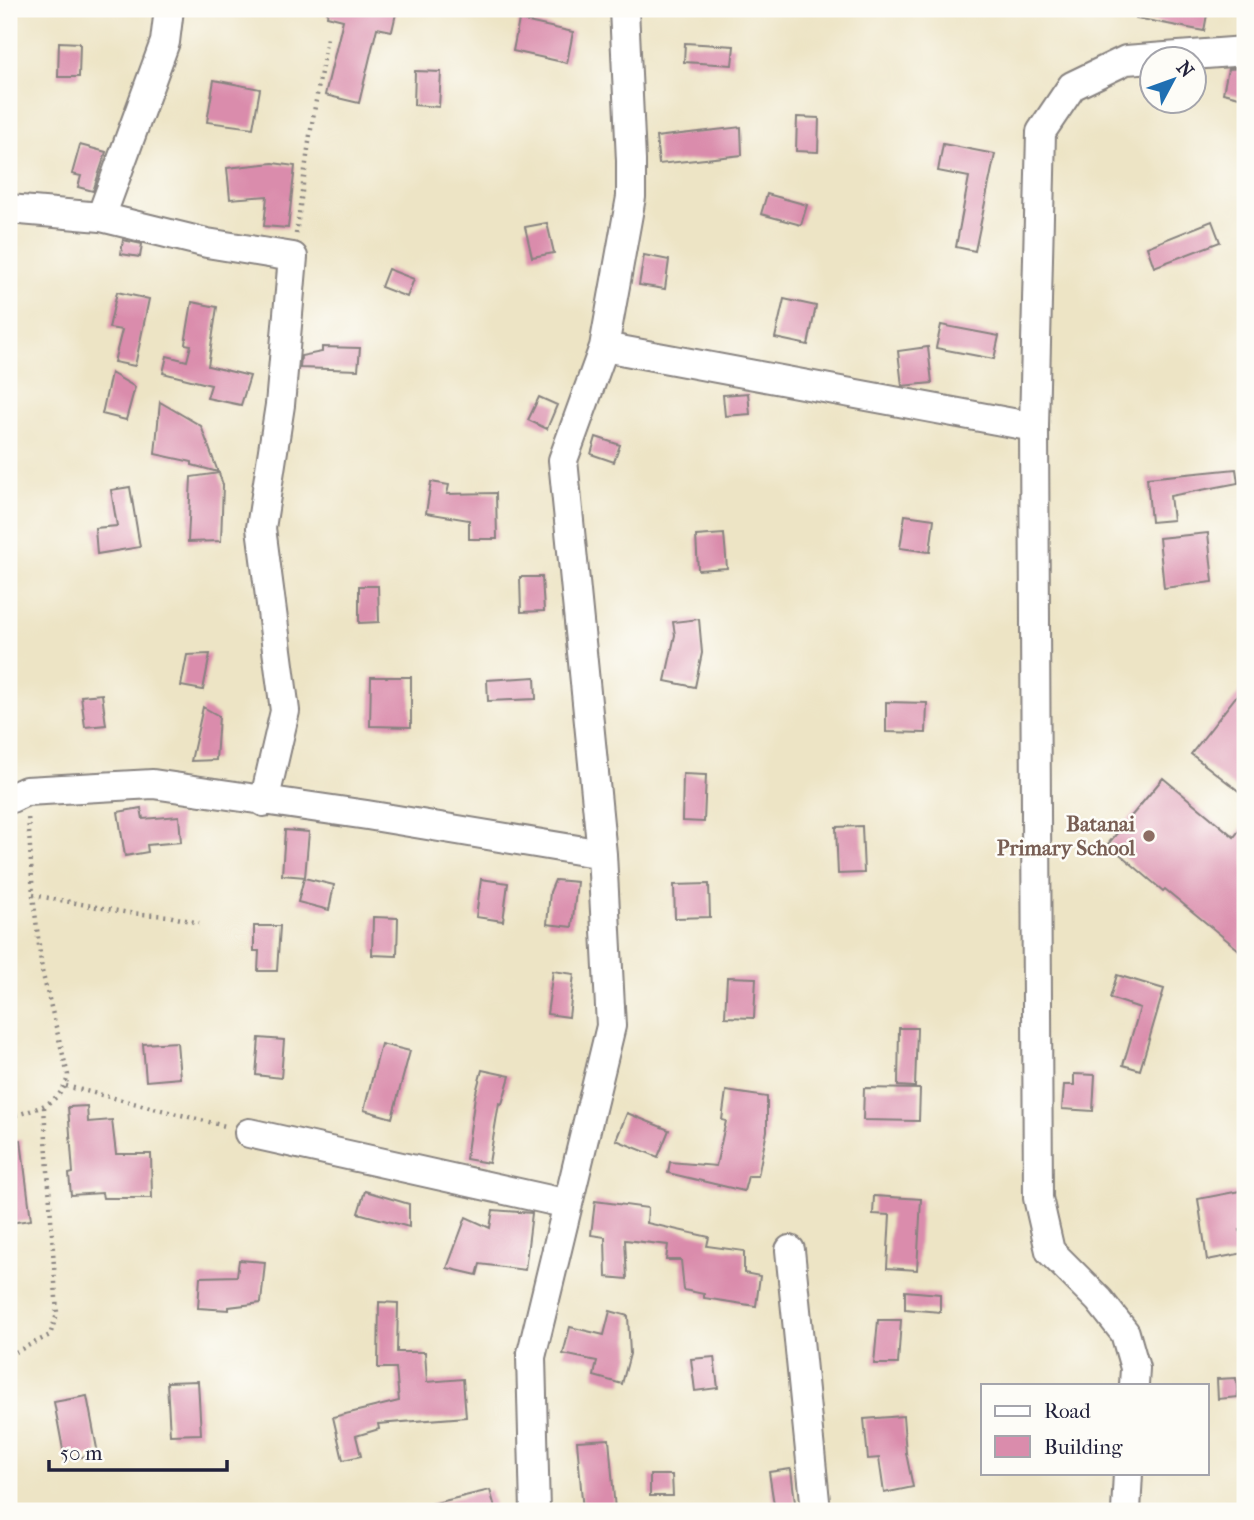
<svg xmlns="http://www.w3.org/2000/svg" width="1254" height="1520" font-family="'IM FELL French Canon',serif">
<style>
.building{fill:#da8cac}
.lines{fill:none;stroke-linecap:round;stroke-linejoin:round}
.minor-casing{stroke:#888380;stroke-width:32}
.path{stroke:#888380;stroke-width:4.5;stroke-dasharray:2 5;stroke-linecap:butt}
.minor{stroke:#fff;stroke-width:28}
.education-dot{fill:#8d6e63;stroke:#fdfcf7;stroke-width:2.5}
.labels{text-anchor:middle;stroke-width:5;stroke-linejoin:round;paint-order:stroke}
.education-label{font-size:21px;font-weight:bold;fill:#785e54;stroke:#fdfcf7;text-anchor:end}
</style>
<rect width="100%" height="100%" fill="#fdfcf7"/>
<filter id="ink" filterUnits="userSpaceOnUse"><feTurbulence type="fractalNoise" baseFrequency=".0143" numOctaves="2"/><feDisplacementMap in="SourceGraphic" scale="14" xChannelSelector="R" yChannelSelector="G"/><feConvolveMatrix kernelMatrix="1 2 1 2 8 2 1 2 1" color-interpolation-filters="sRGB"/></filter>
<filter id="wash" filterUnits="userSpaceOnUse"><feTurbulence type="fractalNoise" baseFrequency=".00686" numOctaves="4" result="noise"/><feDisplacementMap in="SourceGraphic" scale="28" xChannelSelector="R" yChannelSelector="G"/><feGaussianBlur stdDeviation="1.57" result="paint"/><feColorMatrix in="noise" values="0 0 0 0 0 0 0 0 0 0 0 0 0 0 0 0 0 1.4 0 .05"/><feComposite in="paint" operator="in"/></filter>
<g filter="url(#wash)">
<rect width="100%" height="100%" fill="#ede4c5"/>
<g id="blocks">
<path class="building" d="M328,9H397L392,31L377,28L359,103L325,95L343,20L327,16Z
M1136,9H1208L1204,31L1136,18Z
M519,20L573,32L567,63L513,51Z
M59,42L80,43L79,77H58Z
M685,43L734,46L732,65L684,62Z
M1245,68L1243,98L1223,93L1228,69Z
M415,71L441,72L439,107L414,105Z
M214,80L260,89L253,128L207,122Z
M797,117L819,118L818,152L796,151Z
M741,127L742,155L659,164L656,137Z
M943,144L995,154L975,251L956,247L969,177L938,171Z
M80,145L106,152L93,191L78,187L81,176L72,174Z
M273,163L295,166L288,228L264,226L267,196L230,199L227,168Z
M767,194L807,205L801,225L761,214Z
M1212,221L1220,242L1154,267L1147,247Z
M547,223L554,253L532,257L525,227Z
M123,240L142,244L140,257L121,254Z
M644,255L669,260L665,289L639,285Z
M388,269L414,279L407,297L381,287Z
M117,292L149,299L135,366L114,362L122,330L109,328Z
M784,299L816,306L808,345L775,338Z
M192,302L217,307L208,366L250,376L241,405L207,398L211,385L163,373L167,356L187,361L191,345L185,344Z
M941,325L999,336L994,359L936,348Z
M322,347L360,348L358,370L300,368L301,356L322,352Z
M928,347L932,383L902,386L898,351Z
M111,373L135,387L126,420L102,414Z
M748,393L750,414L725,416L723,395Z
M539,397L557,405L547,429L528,420Z
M160,402L201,426L218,472L192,465V462L155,454Z
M596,437L620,445L614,462L591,454Z
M1236,469L1238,483L1170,496L1173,520L1151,522L1147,478Z
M219,473L223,485L221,541L188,542L191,477Z
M431,482L449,485L447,494L496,493L497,539H469V520L426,513Z
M130,487L140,547L97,554L95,528L117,526L111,490Z
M905,515L934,519L930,552L900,548Z
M1208,533L1213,582L1164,588L1159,538Z
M724,534L727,568L698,570L696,536Z
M520,577H542L544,611L521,612Z
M359,586H378L379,622L359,623Z
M699,619L702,653L695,687L665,681L675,635L673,622Z
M210,654L203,690L181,686L187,655Z
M371,677H411V727L370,726Z
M535,677L536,699L488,701L487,680Z
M1245,685V796L1191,754Z
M102,694L106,725L85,727L81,696Z
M886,702L927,703L926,733L886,732Z
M203,707L219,716L216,760L191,761Z
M683,774L706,775L704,822L682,821Z
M1163,778L1234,837L1245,823V955L1165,889L1163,891L1108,844Z
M141,808L143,819L179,816L181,842L147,845L148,852L125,856L118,812Z
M862,826L864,873L838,874L836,827Z
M285,830L309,832L305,877L282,875Z
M304,878L334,885L329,910L298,902Z
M481,879L508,883L503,921L476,917Z
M555,880L577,882L572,927L547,924L550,892Z
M709,884L710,917L675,918L674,885Z
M373,917L398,918L397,956L372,955Z
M254,926H280L277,971H258L259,951H254Z
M553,971L574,974L569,1017L547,1014Z
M1117,975L1164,989L1140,1070L1123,1065L1140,1008L1110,998Z
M727,977L756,978L754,1018L725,1017Z
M899,1028H917L915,1087L898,1086Z
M259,1038L284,1040L281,1078L256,1075Z
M177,1042L180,1078L146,1081L143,1044Z
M381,1044L410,1051L392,1118L364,1110Z
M482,1070L510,1076L502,1104L499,1103L489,1163L466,1159L475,1096Z
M1074,1074L1095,1075L1093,1111L1062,1109L1064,1085H1074Z
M864,1088L920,1089L919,1121L863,1120Z
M726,1091L767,1097V1131L758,1176H748L744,1191L668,1173L670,1162L716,1166L726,1121L722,1120Z
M87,1106L88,1122L112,1120L116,1154H151L152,1198H103L102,1193L71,1195L69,1174L73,1173L68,1107Z
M627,1113L669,1130L658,1157L616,1140Z
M21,1140L31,1220L9,1223V1141Z
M1245,1190V1229L1240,1230L1244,1253L1207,1260L1198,1199Z
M365,1191L409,1204V1227L358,1213Z
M874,1196L921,1199L917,1270L887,1268L890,1215L873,1214Z
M595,1201L648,1208L647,1223L709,1237L707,1246L744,1251V1273L760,1276L756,1306L704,1298V1294L684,1290L681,1260H666L668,1245L625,1240L627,1279L606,1277L605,1237L591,1235Z
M493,1210L532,1213L525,1270L480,1264L477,1275L447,1268L466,1217L490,1228Z
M239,1260L265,1262L261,1303L229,1307V1310L198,1308L200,1277L237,1276Z
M905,1291L940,1294V1312L905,1309Z
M379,1302L398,1303L397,1352H425L427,1382L463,1379L466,1417L378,1424L379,1429L356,1436L361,1456L343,1460L333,1417L399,1401L396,1368H378Z
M610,1311L628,1316L630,1354L622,1384L594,1376L597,1361L563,1354L570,1327L604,1335Z
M878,1320H901L898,1364H874Z
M714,1357L718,1388L695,1391L691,1359Z
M1236,1378L1238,1397L1218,1399L1217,1379Z
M198,1381L201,1434L170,1435L167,1382Z
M87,1396L98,1454L65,1460L54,1402Z
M903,1416L906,1453L913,1487L884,1493L879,1458L868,1459L864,1419Z
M609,1439L615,1510L583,1511L577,1441Z
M791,1469L796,1511H775L769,1472Z
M650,1475H672L673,1496H650Z
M490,1490L496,1511H432L431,1504Z"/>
</g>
</g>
<g filter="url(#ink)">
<use href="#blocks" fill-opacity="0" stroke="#888380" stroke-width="2"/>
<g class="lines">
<defs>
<path id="minor" d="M9,209L101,217L207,243L293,257L280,405L261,528L285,711L264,802
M101,217L165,42L169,9
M604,347L1034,427
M9,799L26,791L153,784L367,815L602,854
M249,1133L568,1204
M790,1250L816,1511
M1134,1385L1135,1368L1125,1333L1099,1300L1050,1251L1038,1198L1034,427L1041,132L1072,86L1126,60L1245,51
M535,1511L531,1357L611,1026L602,854L563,460L604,347L631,197V161L624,9
M1126,1511L1128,1473"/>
</defs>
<use href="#minor" class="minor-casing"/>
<path class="path" d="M296,234L310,135L327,38
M33,895L129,913L168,916L199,923
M66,1086L225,1126
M9,1117C34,1110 63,1104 68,1075L42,971L33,895L28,816
M9,1355L50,1335L57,1314L44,1107"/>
<use href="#minor" class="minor"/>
</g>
</g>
<circle class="education-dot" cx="1149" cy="836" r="7"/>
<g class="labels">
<g class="education-label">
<text x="1135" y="831">Batanai<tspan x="1135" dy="24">Primary School</tspan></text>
</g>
</g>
<rect width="1254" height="1520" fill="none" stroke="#fdfcf7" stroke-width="35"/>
<rect x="981" y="1384" width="228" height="91" fill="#fdfcf7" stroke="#a5a5ac" stroke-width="2"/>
<rect x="995" y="1406" width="35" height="10" fill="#ffffff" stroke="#a5a5ac" stroke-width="2"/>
<text x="1044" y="1418" font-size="21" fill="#22223b">Road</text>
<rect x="995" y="1436" width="35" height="21" fill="#da8cac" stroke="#a5a5ac" stroke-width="2"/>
<text x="1044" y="1454" font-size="21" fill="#22223b">Building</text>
<g transform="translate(1173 80) rotate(49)"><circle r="33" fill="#fdfcf7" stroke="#a5a5ac" stroke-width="2"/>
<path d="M0-5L12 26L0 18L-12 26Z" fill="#1f6fb2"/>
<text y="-10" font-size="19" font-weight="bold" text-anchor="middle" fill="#22223b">N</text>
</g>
<path d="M49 1460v10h178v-10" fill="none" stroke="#22223b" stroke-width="3.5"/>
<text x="60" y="1460" font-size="21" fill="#22223b" stroke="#fdfcf7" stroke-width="5" paint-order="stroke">50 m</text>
</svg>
